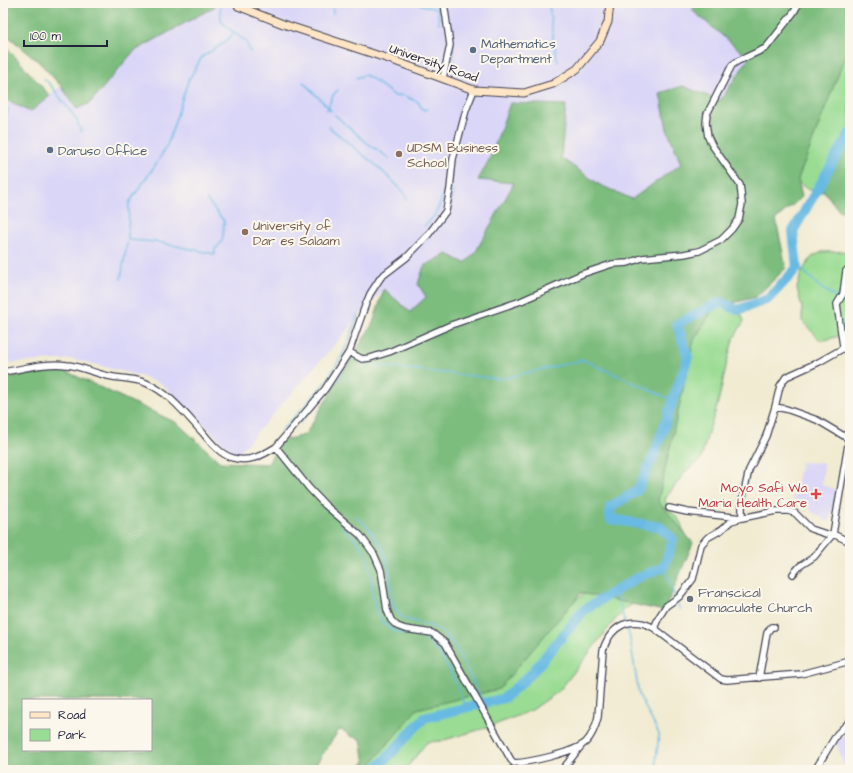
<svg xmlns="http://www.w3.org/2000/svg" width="853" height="773" font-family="'Architects Daughter',sans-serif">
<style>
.built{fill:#dad6f7}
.green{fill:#9adc93;stroke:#5e7f67}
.forest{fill:#7bbc7d;stroke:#4e6f5c;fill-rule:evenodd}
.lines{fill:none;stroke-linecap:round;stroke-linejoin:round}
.stream{stroke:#67bae3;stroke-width:1.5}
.river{stroke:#67bae3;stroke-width:10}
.street-casing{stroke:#414052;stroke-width:8}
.secondary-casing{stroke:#414052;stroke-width:9}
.street{stroke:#fff;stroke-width:5.5}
.secondary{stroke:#fee5c5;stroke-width:7}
.service-dot{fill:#5c6f8a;stroke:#fbf7ec;stroke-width:1.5}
.education-dot{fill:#8d6e63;stroke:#fbf7ec;stroke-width:1.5}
.health-dot{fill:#e0444e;stroke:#fbf7ec;stroke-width:1.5}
.worship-dot{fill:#6b7280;stroke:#fbf7ec;stroke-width:1.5}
.labels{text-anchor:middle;stroke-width:4;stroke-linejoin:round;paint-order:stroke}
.service-label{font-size:13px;fill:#4e5e75;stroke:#fbf7ec;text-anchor:start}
.street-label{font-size:13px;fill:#22223b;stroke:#fbf7ec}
.education-label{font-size:13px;fill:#785e54;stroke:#fbf7ec;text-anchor:start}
.health-label{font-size:13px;fill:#be3a42;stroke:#fbf7ec;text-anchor:end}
.worship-label{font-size:13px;fill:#5b616d;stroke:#fbf7ec;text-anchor:start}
</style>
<rect width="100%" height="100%" fill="#fbf7ec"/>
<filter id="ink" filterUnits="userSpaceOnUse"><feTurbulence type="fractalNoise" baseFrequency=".025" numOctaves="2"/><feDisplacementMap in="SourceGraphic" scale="8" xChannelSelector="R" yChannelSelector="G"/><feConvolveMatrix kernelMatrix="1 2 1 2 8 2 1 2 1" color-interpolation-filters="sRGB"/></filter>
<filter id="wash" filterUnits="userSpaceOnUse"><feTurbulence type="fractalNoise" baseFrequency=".012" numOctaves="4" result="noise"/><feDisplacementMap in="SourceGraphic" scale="16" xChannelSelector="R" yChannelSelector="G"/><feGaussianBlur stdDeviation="0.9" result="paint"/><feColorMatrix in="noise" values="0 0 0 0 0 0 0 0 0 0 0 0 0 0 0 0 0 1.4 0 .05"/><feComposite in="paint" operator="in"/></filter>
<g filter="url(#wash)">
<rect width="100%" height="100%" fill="#f1ebd2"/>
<path class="built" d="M3,3H694V11L749,58L720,102L683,86L667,129L681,164L632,199L600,185L561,158L491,156L479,180L514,183L475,253L465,263L410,312L383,290L236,456L162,384L137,375L74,359L3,363V98L30,112L61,86L39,62L3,32Z
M801,462L821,463L824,465L822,485L838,490L829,522L816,515L803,503L793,499Z
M850,729V770H847L844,766L836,743Z"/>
<path class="green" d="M850,40V181C836,188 817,199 803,186C799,183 796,178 792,174Z
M850,251V329L836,337L821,341L802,321V308L797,288L802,271L812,257L822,252Z
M725,302C736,307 740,310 744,321L733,340L727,362L717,407L708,433L701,459L686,471L665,499L667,509C679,517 682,523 685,537L642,598L628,607L614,621L559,691L532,710L492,726L441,741L427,742L405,770H354C370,761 379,742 389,727L556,615L592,588L649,531L671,318Z"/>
<path class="forest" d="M3,3H217L214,7L133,52L90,103L77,109L61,86L39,62L3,32Z
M694,3H850V44L798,179L802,197L776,219L786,268L756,297L714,308L694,340L658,501L693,543L664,611L581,593L499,689L417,709L366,770L361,739L350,736L344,731L339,730L312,770H3V378L63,370L177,423L220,462L268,464L280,441L305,435L373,323L384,289L410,312L426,297L418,284L424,266L447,254L465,263L475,253L514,183L478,180L491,156L510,103L566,105L561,158L600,185L632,199L681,164L667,129L660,93L683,86L720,101L749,58L693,11ZM23,700H151V750H23Z
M3,43L50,96L30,112L3,98Z
M850,133V210L839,211L821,187Z"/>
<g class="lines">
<path class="stream" d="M220,3L221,21L234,33L246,41L250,52
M332,3L333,13
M414,3L437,9
M437,3L439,23
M549,3L553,40L558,62
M452,32L454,62
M356,78L365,75L371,78L395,96L403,95
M44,79L50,84L77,120L81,132
M303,82L328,107L331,111
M405,96L418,102L423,110L427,109
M327,110L333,95L338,90
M335,115L366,142L389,158
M3,119L7,116L8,109
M329,127L377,166L404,192L407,199
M207,200L224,221C223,232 225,242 215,249V254L157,242L128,240L129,203L158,161L168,143L188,81L202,57L224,43L234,33
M441,223L450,209L453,190
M424,226C436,218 441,204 444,190
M796,264L821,288L836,297V300
M121,279L127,243
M842,321L846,331
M300,423L335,384L350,356L370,365L501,379L583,360L672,400
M281,431C305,406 332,379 346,347C351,337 354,325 358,315
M355,516L367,526L382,546L389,567L393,605L402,618L434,627L443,633L453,643L484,703
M341,527C351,534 360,542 366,554C377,579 365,622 398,632C407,634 413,636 422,635C442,652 458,682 465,708
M664,567L675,597
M616,589L625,623
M676,601L680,610
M627,626L630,639L639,695L659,734L656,761L657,770"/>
<path class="river" d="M372,770L383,762L424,718L504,698L530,675L584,610L635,579L664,567L673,539L660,527L610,519V507L637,491L655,453L688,357L677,324L720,302L738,310L768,299L797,268L793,231L850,133"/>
</g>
</g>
<g filter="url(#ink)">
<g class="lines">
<defs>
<path id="street" d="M443,78L450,45L444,3
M349,352L362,359L370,358L389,352L451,325L521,301L582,274L612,264L628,263L642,258L684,254L699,251L721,240L732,229L739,219L742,204L741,193L740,185L712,145L708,137L706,123L707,114L732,65L738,61L766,48L794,12L799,3
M3,372C23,369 46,362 67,365C80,366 94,373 108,376C121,379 134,378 146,383C170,393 186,415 203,433C211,443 221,455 233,458C249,463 263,455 276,447L325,389L349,352L365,306L370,294L381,277L407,257L428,235L446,211L450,189L453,159L466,110L474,90
M775,407L780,386L786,377L819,362L842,349L843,346L837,304L843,294L846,271L850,267
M276,447L309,488L325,505L360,535L374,554L381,570L387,610L391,620L397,626L405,629L432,633L445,643L511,760L514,763C531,762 573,753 586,742C593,735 596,725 598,717L603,650C611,625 631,615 654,628L721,679L727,680L801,674L850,661
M669,508L687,512L742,518L776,511H788L795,513L811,529L826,534H833L850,542
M793,574L800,566L814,557L833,534L849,439L850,437
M654,628L659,617L666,606L679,597L693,579L701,545L707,538L721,530L731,521L742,518V501L749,470L766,436L775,407L786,409L817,420L849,439
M759,678L767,633L771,627H774
M510,770L513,769
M562,770L582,745
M815,770L837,734L850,721"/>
<path id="secondary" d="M236,3L238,6L283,24L392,60L474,90L524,93L553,84L577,69L600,41L608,22L610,3"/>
</defs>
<use href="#street" class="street-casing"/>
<use href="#secondary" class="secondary-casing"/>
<use href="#street" class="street"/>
<use href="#secondary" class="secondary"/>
</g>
</g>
<g class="service-dot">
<circle cx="473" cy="50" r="4"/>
<circle cx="50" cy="150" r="4"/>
</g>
<g class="education-dot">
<circle cx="399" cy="154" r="4"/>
<circle cx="245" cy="232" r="4"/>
</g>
<path class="health-dot" d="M814 488h4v4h4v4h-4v4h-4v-4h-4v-4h4z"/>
<circle class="worship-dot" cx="690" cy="599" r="4"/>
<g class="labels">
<g class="service-label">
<text x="481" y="48">Mathematics<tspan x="481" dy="15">Department</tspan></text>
<text x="58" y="155">Daruso Office</text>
</g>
<g class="street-label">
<text transform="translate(434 62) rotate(19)" y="5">University Road</text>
</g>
<g class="education-label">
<text x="407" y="152">UDSM Business<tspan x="407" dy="15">School</tspan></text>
<text x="253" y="230">University of<tspan x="253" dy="15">Dar es Salaam</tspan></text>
</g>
<g class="health-label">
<text x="807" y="492">Moyo Safi Wa<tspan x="807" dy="15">Maria Health Care</tspan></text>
</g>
<g class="worship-label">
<text x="698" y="597">Franscical<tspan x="698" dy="15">Immaculate Church</tspan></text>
</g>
</g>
<rect width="853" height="773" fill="none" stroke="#fbf7ec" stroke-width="16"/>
<rect x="22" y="699" width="130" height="52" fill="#fbf7ec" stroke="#a4a2a5"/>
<rect x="30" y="712" width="20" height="6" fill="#fee5c5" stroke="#a4a2a5"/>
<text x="58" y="719" font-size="12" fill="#22223b">Road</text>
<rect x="30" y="729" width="20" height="12" fill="#9adc93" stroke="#a4a2a5"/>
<text x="58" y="739" font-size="12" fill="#22223b">Park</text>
<path d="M24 40v6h83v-6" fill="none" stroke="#22223b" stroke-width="2"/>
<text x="30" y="40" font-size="12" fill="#22223b" stroke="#fbf7ec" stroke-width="3" paint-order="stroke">100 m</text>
</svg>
